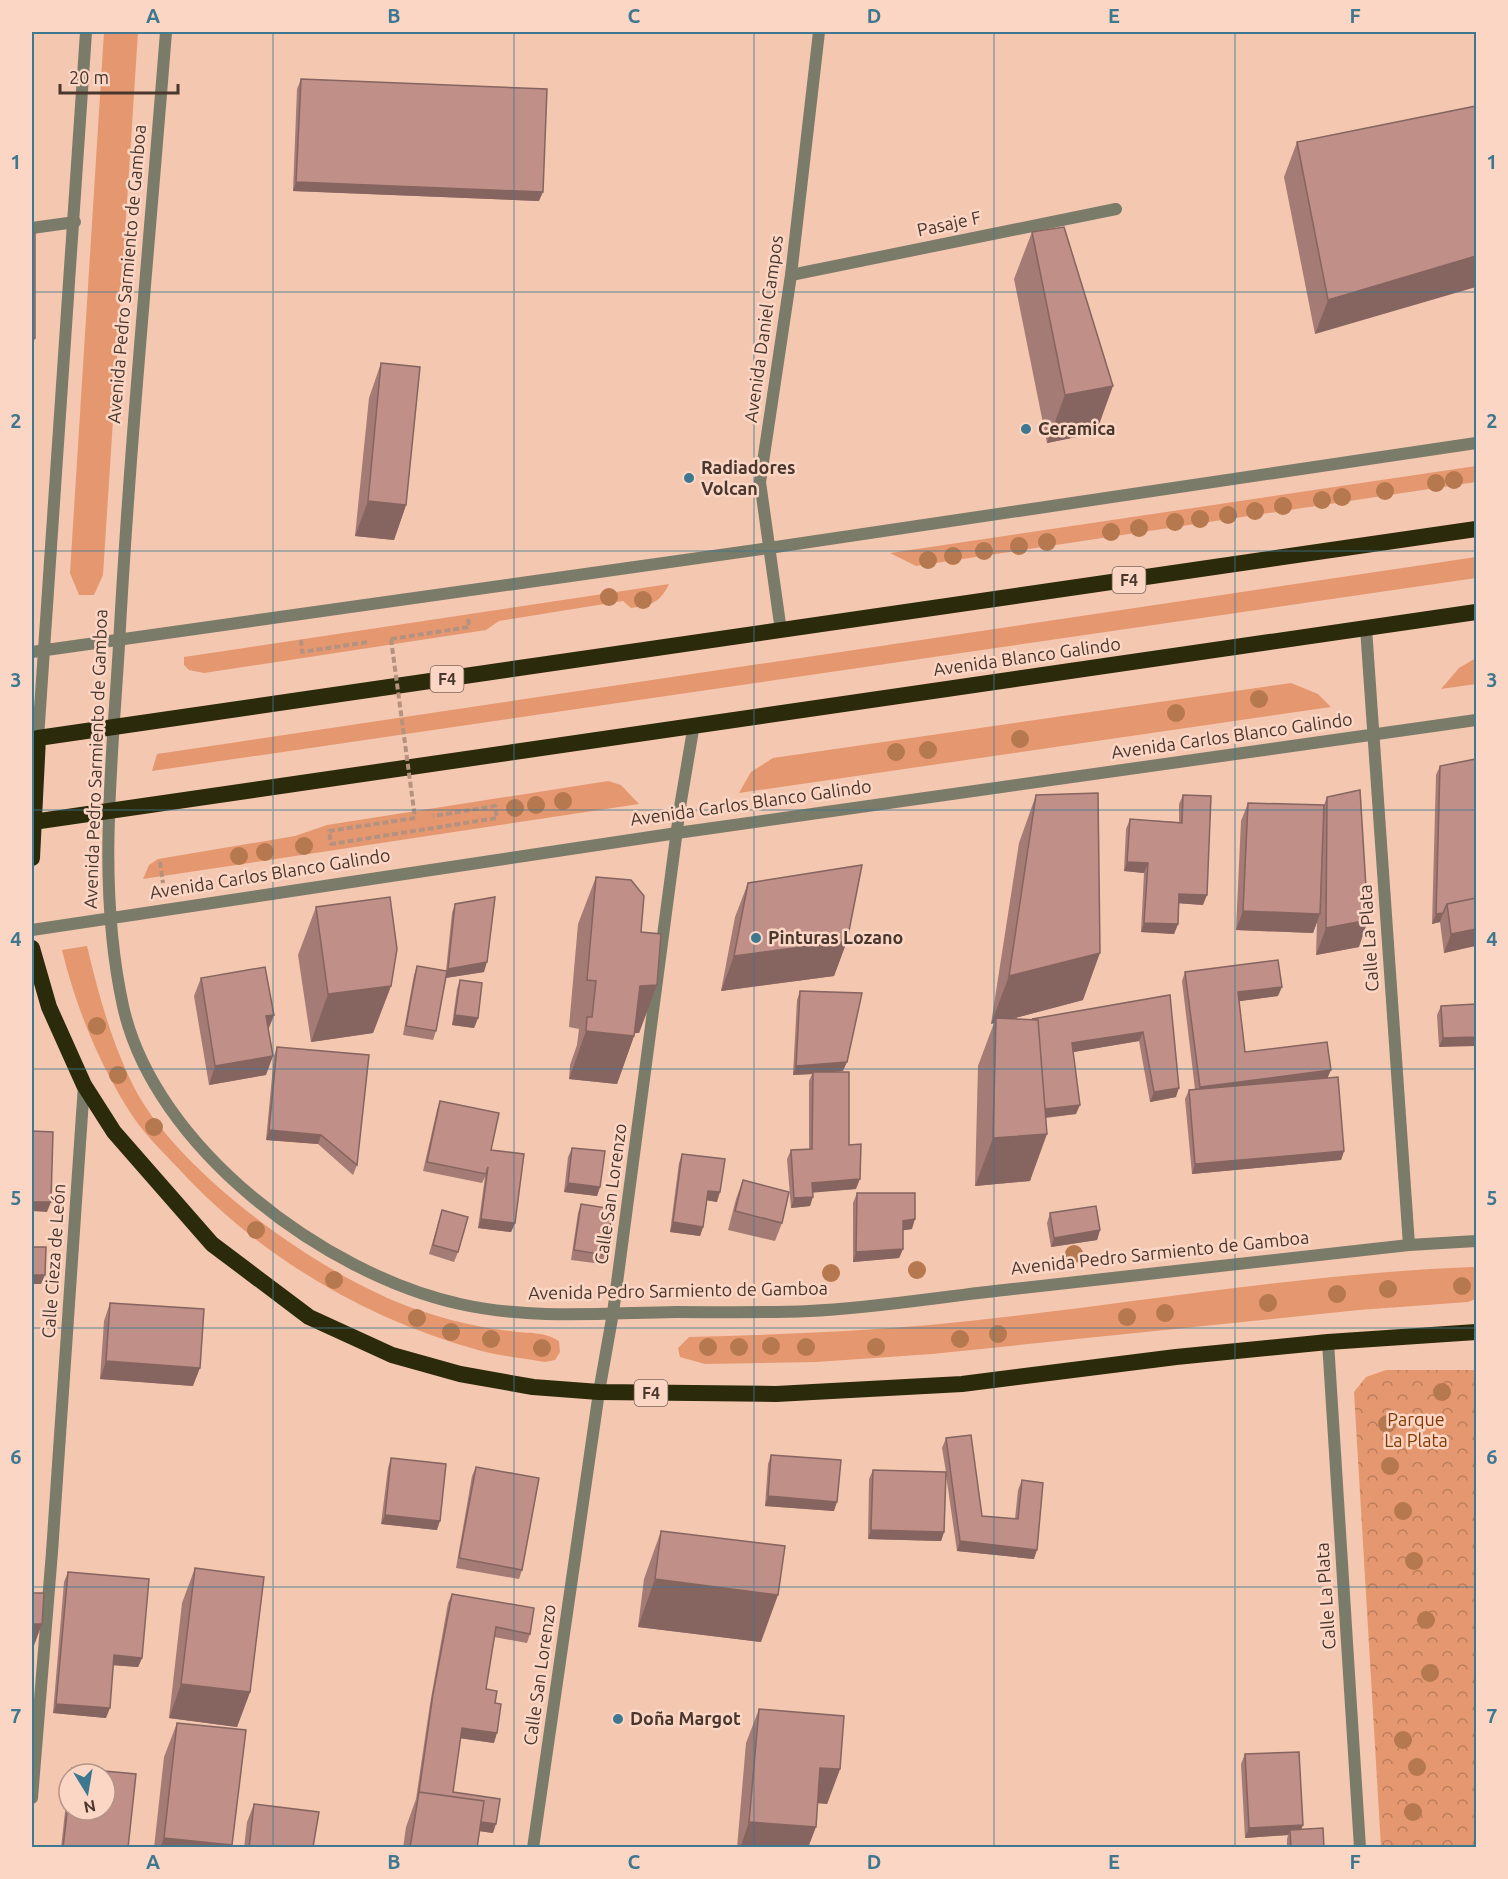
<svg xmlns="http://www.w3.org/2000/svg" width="1508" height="1879" font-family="Ubuntu,sans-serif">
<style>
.green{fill:#e59870}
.park{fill:url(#park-crowns)}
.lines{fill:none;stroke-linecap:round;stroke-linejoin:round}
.path{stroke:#b59280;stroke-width:4;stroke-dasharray:6 3;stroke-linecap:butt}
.service{stroke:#7b7b69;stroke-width:12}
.minor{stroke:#7b7b69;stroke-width:12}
.tertiary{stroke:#7b7b69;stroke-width:12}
.trunk{stroke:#2b2a0b;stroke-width:16}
.path-bridge{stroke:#b59280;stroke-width:4;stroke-dasharray:6 3;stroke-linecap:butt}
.tree{fill:#b6784f}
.wall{fill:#a47b75}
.shaded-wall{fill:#86645f}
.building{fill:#bf8f88;stroke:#86645f;stroke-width:1.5}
.grid{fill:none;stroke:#3d7790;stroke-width:1.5;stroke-opacity:0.55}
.poi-dot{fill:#3d7790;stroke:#fbd6c4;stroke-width:2}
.labels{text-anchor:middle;stroke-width:5;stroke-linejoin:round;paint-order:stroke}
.shield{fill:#fbd6c4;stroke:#7e675b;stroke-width:1.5}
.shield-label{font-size:16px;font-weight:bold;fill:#49372e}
.street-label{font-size:18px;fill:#49372e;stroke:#fbd6c4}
.poi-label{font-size:18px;font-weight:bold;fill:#49372e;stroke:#fbd6c4;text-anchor:start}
.park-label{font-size:18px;fill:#843800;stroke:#fbd6c4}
.neatline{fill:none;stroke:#3d7790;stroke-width:2}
.grid-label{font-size:20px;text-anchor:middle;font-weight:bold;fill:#3d7790}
</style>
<defs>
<pattern id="park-crowns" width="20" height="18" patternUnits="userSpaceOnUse" patternTransform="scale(1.5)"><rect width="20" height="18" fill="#e59870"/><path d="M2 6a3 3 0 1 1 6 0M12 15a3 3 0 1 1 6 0" fill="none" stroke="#bc7d5c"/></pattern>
</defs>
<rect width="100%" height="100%" fill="#f4c7b0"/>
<path class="green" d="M104,32H138L103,575L94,595H79L70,573Z
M1476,466V482L916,566L890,553Z
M1476,557V578L152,771L157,754Z
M669,584C660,603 651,605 631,608L623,601L499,621L486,630L204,673L189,670L184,665V657Z
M1476,658V684L1441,689L1459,668Z
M1291,683L1318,694L1331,707L739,793L751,772L773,758Z
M608,781L621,785L639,804L143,879L149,865L158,859L295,836L327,825Z
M87,946C99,996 112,1045 136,1091C183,1177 326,1279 418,1310C448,1320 480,1328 511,1331C529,1334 543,1331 559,1341L560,1352L555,1360L545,1362C523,1358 499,1356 478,1350C363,1318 259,1256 178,1168C161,1150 141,1131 128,1109C97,1059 76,1007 62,950Z
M1472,1267L1476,1268V1299L1468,1302L1359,1310L932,1354L816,1362L705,1364L680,1357L678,1348L689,1337C769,1335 849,1332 930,1325C1111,1308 1290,1274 1472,1267Z"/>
<path class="park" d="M1386,1370H1476V1847H1381L1354,1392L1366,1377Z"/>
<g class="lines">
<path class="path" d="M391,639L469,627L468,618
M303,641L301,642L302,652L368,642
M415,818L329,831L331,844L497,818L495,806L433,816
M160,862L163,883"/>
<path class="service" d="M791,275L1116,209"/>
<path class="minor" d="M32,228L75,222
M781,631L760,482L791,275L819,32
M613,1313L680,807L694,724
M1328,1342L1360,1848
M32,1798L52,1552L84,1085"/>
<path class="tertiary" d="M166,32C150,236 130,440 119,645C112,765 97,887 123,1006C154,1147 324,1274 460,1304C531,1320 605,1313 676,1312C721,1312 765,1313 809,1311C877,1308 945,1296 1013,1289C1145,1274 1277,1259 1409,1245L1476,1241
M1366,628L1409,1245
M32,652L769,548L1476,443
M38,738L86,32
M32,930L677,833L1476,720
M533,1848L599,1392L613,1313"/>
<path class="trunk" d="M33,822L1476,612
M32,858L38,738L1476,529
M32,948L49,1007L84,1085L114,1132L212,1244L309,1317L392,1355L460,1374L533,1387L599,1392L776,1394L962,1384L1176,1357L1328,1342L1476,1332"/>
<path class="path-bridge" d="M391,639L415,818"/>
</g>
<g class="tree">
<circle cx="1454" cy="480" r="9"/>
<circle cx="1436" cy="483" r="9"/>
<circle cx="1385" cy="491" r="9"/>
<circle cx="1342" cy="497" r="9"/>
<circle cx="1322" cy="500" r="9"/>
<circle cx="1283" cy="506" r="9"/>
<circle cx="1255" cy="511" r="9"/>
<circle cx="1228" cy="515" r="9"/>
<circle cx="1200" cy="519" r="9"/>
<circle cx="1175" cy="522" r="9"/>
<circle cx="1139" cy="528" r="9"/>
<circle cx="1111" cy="532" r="9"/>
<circle cx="1047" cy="542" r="9"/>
<circle cx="1019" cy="546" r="9"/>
<circle cx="984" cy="551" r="9"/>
<circle cx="953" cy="556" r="9"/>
<circle cx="928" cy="560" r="9"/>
<circle cx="609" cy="597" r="9"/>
<circle cx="643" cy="600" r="9"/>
<circle cx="1259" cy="699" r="9"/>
<circle cx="1176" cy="713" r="9"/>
<circle cx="1020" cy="739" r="9"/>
<circle cx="928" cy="750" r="9"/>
<circle cx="896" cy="752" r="9"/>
<circle cx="563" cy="801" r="9"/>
<circle cx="536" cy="805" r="9"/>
<circle cx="515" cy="808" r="9"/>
<circle cx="304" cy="846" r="9"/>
<circle cx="265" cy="852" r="9"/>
<circle cx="239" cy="856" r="9"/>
<circle cx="97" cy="1026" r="9"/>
<circle cx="118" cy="1075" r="9"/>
<circle cx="154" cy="1127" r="9"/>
<circle cx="256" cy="1230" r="9"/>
<circle cx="1074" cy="1254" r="9"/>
<circle cx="917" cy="1270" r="9"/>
<circle cx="831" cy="1273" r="9"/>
<circle cx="334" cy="1280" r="9"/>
<circle cx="1462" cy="1286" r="9"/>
<circle cx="1388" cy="1289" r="9"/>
<circle cx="1337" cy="1294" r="9"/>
<circle cx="1268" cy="1303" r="9"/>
<circle cx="1165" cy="1313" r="9"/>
<circle cx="1127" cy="1317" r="9"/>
<circle cx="417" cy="1318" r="9"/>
<circle cx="451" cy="1332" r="9"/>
<circle cx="998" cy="1334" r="9"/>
<circle cx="491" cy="1339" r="9"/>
<circle cx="960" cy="1339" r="9"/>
<circle cx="771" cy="1346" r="9"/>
<circle cx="708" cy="1347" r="9"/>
<circle cx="739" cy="1347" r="9"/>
<circle cx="806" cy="1347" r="9"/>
<circle cx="876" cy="1347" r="9"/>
<circle cx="542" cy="1348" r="9"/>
<circle cx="1442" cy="1392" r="9"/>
<circle cx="1387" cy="1424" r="9"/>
<circle cx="1390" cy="1466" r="9"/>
<circle cx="1403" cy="1511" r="9"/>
<circle cx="1414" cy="1561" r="9"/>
<circle cx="1426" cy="1620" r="9"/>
<circle cx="1430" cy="1673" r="9"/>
<circle cx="1403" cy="1740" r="9"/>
<circle cx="1417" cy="1767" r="9"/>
<circle cx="1413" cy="1812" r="9"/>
</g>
<path class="wall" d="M301,79L539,201L293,191L297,89Z
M1476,106L1315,334L1284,177L1297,142Z
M1032,232L1096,433L1047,443L1014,279Z
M381,363L406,505L394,540L355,536L369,398Z
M1476,759V952L1475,946L1444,953L1440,922L1432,924L1436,775L1440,766Z
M1036,795L1083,1000L1011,1019H1032L1170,995L1176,1097L1150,1102L1139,1041L1073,1052L1076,1114L1046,1118L1030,1181L975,1186L978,1066L994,1023L991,1024L1019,843Z
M1183,795L1203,905L1178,903V924L1174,934L1141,932L1144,873L1124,871L1126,829L1130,819L1179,822V804Z
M1327,797L1359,947L1316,955L1317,922L1313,933L1236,930L1241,821L1248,803L1324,805Z
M596,877L641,932L657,985L639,1033H635L634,1036L617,1084L569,1079L570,1065L577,1045L579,1029L569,1027L578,924Z
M748,883L847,941L834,976L721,991L735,917Z
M455,904L484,972L446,978L436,1031L433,1040L403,1035L414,975L417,966L446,971L452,913Z
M316,907L391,986L373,1033L311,1042L298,955Z
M1185,972L1278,996L1239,1001L1245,1052L1328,1077L1344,1151L1341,1160L1192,1174L1185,1099L1189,1090L1195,1089L1182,981Z
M201,978L274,1015L268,1029L266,1075L209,1085L194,996Z
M460,980L478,1018L474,1028L452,1025L457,989Z
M800,991L843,1071L831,1072L849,1145L856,1189L813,1192L810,1206L791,1208L787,1159L791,1150L809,1149V1081L812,1074L793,1075L797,1000Z
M1476,1004L1439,1047L1437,1015L1441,1006Z
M277,1047L357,1165L353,1175L318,1144L266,1140L274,1056Z
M440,1101L491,1150L515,1223L511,1232L478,1228L485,1177L482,1183L423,1171L437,1110Z
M572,1148L600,1187L597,1196L564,1192L568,1157Z
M682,1154L717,1202L707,1200L703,1227L700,1236L670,1232L679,1163Z
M743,1180L782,1223L775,1241L728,1230L736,1199Z
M857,1193L912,1229L903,1230V1249L899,1258L853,1262V1203Z
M581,1204L605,1255L602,1264L571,1260L578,1213Z
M442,1210L458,1252L454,1262L429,1254Z
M1050,1213L1100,1230L1097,1240L1051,1247L1047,1223Z
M110,1303L193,1386L100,1379L104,1321Z
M946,1438L982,1516L1015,1519L1018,1490L1022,1480L1034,1559L957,1551L946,1475L944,1532L941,1541L868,1539L869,1479L873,1470L946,1472L942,1448Z
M771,1455L834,1511L765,1506L768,1464Z
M391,1458L437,1530L381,1524L388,1468Z
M476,1467L522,1570L519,1579L456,1568L472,1476Z
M661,1531L761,1642L638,1627L644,1579Z
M195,1568L250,1692L237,1727L169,1718L182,1603Z
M68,1572L142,1658L138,1667L113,1665L106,1718L53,1713L64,1582Z
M452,1594L530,1634L527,1643L494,1637L486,1689L495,1703L494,1743L460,1738L453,1792L493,1833L480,1831L477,1848H403L406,1827L416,1799L430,1704L448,1603Z
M759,1709L840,1769L827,1804L817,1803L808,1848H737L746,1743Z
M177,1723L232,1845L231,1848H154L164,1757Z
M1245,1754L1303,1825L1301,1829L1324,1848H1287V1839L1288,1835L1245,1838L1241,1764Z
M72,1768L136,1774L128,1848H61L69,1776V1810H105V1774H70Z
M254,1804L313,1847L314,1848H244L247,1822Z"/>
<path class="shaded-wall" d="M296,182L543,192L539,201L293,191Z
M1476,256V287L1315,334L1328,300Z
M32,338H35L32,348Z
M1113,386L1096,433L1047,443L1065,395Z
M368,501L406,505L394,540L355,536Z
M1127,862L1148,863L1144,873L1124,871Z
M1179,894L1207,895L1203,905L1175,903Z
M1243,911L1320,914L1313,933L1236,930Z
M1443,913L1440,922L1432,924L1436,914Z
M1368,920L1359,947L1316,955L1326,928Z
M1144,923L1178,924L1174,934L1141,932Z
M1476,929V943L1475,946L1444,953L1451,934Z
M847,941L834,976L721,991L734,956Z
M1100,953L1083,1000L996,1023V1018L994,1023L991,1024L1009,976Z
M487,962L484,972L445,978L448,969Z
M657,985L639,1033L623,1034L640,986Z
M391,986L373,1033L311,1042L328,994Z
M1282,987L1278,996L1234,1002L1238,992Z
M274,1015L267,1033L266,1016Z
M455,1015L478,1018L474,1028L452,1025Z
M586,1031L634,1036L617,1084L569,1079Z
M1143,1032L1139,1041L1068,1053L1072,1043Z
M1476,1037V1046L1439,1047L1443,1038Z
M273,1056L266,1075L209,1085L215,1066Z
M847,1062L843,1071L813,1074V1072L812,1074L793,1075L796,1066Z
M1331,1070L1327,1079L1196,1096L1200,1087Z
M1179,1088L1176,1097L1150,1102L1154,1092Z
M1080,1105L1076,1114L1039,1118L1043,1109Z
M269,1130L321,1135L318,1144L266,1140Z
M1047,1134L1030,1181L975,1186L993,1138Z
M1344,1151L1341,1160L1192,1174L1195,1164Z
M860,1179L856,1189L809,1193L812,1183Z
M568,1183L600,1187L597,1196L564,1192Z
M708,1191L720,1192L717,1202L705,1200Z
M813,1197L810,1206L791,1208L794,1198Z
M32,1202H51L47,1212L32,1211Z
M481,1219L515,1223L511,1232L478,1228Z
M915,1219L912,1229L899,1231L903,1221Z
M673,1222L703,1227L700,1236L670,1232Z
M1100,1230L1097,1240L1051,1247L1054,1238Z
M903,1249L899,1258L853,1262L856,1252Z
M32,1275H45L41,1284H32Z
M106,1361L200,1368L193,1386L100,1379Z
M768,1496L837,1502L834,1511L765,1506Z
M385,1515L440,1521L437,1530L381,1524Z
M871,1530L944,1532L941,1541L868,1539Z
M960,1541L1037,1550L1034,1559L957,1551Z
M655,1579L778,1595L761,1642L638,1627Z
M32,1624H42L32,1651Z
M114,1655L142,1658L138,1667L111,1665Z
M181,1684L250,1692L237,1727L169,1718Z
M56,1704L110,1708L106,1718L53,1713Z
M462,1728L497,1733L494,1743L458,1738Z
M820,1768L840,1769L827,1804L807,1802Z
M417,1813L496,1824L493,1833L414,1822Z
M749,1822L816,1827L808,1848H740Z
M1303,1825L1299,1834L1290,1830L1288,1835L1245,1838L1249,1828Z
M164,1838L232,1845L231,1848H160Z"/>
<path class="building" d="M301,79L547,89L543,192L296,182Z
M1476,106V256L1328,300L1297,142Z
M1064,227L1113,386L1065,395L1032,232Z
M35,233V338H32V234Z
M381,363L420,367L406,505L368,501Z
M1476,759V898L1447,904L1443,913L1436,914L1440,766Z
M1360,790L1368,920L1326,928L1327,797Z
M1098,793L1100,953L1009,976L1036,795Z
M1183,795L1211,796L1207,895L1179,894L1178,924L1144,923L1148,863L1127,862L1130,819L1182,823Z
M1248,803L1324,805L1320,914L1243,911Z
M862,865L847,941L734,956L748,883Z
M596,877L631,880L644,896L641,932L661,934L657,985L640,986L634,1036L586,1031L587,1017H592L596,981L587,980Z
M390,897L397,949L391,986L328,994L316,907Z
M495,897L487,962L448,969L455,904Z
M1476,898V929L1451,934L1447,904Z
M1278,960L1282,987L1238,992L1245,1052L1327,1042L1331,1070L1200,1087L1185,972Z
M417,966L447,971L436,1031L406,1026Z
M265,967L274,1015L266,1016L273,1056L215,1066L201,978Z
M460,980L482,983L478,1018L455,1015Z
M800,991L862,993L847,1062L796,1066Z
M1170,995L1179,1088L1154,1092L1143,1032L1072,1043L1080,1105L1045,1109L1038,1020L1032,1019Z
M1476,1004V1037L1443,1038L1441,1006Z
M996,1018L1038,1020L1047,1134L993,1138Z
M277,1047L369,1055L357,1165L321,1135L269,1130Z
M813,1072H849V1145L861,1144L860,1179L812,1183L813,1197L794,1198L791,1150L812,1149Z
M1338,1077L1344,1151L1195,1164L1189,1090Z
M440,1101L499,1113L491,1150L524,1154L515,1223L481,1219L488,1167L486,1174L427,1162Z
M32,1131L53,1132L51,1202H32Z
M572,1148L605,1151L600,1187L568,1183Z
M682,1154L725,1159L720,1192L708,1191L703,1227L673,1222Z
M743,1180L789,1192L782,1223L735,1211Z
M857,1193H915V1219L903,1221V1249L856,1252Z
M581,1204L613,1209L605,1255L574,1250Z
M1096,1206L1100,1230L1054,1238L1050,1213Z
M442,1210L468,1217L458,1252L433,1245Z
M32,1247H46L45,1275H32Z
M110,1303L204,1309L200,1368L106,1361Z
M971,1435L982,1516L1018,1519L1022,1480L1043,1483L1037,1550L960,1541L946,1438Z
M771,1455L841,1460L837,1502L768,1496Z
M391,1458L446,1464L440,1521L385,1515Z
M476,1467L539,1478L522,1570L459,1558Z
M873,1470L946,1472L944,1532L871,1530Z
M661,1531L785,1546L778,1595L655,1579Z
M195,1568L264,1577L250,1692L181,1684Z
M68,1572L149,1579L142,1658L114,1655L110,1708L56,1704Z
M32,1593H44L42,1624H32Z
M452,1594L534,1608L530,1634L496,1627L486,1689L497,1691L495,1703L501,1704L497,1733L462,1728L453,1792L500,1799L496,1824L481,1822L484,1801L419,1792L433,1694Z
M759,1709L844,1716L840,1769L820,1768L816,1827L749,1822Z
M177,1723L246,1730L232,1845L164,1838Z
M1299,1752L1303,1825L1249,1828L1245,1754Z
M72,1768L136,1774L128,1848H63L69,1795V1810H105V1774H71Z
M419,1792L484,1801L477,1848H410Z
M254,1804L319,1812L313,1847L314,1848H249Z
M1323,1828L1324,1848H1291L1290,1830Z"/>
<path class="grid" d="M273,32V1848M514,32V1848M754,32V1848M994,32V1848M1235,32V1848M32,292H1476M32,551H1476M32,810H1476M32,1069H1476M32,1328H1476M32,1587H1476"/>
<g class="poi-dot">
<circle cx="1026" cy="429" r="6"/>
<circle cx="689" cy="478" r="6"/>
<circle cx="756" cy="938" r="6"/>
<circle cx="618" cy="1719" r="6"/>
</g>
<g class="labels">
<g class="shield">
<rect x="1112.5" y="567" width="33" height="26" rx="4.5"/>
<rect x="430.5" y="666" width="33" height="26" rx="4.5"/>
<rect x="634.5" y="1380" width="33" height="26" rx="4.5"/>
</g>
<g class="shield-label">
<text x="1129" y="586">F4</text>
<text x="447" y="685">F4</text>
<text x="651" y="1399">F4</text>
</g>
<g class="street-label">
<text transform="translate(949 224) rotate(-12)" y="6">Pasaje F</text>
<text transform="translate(127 274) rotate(-85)" y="6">Avenida Pedro Sarmiento de Gamboa</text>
<text transform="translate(764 329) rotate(-82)" y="6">Avenida Daniel Campos</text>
<text transform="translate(1027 657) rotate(-8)" y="6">Avenida Blanco Galindo</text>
<text transform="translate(1232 736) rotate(-8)" y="6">Avenida Carlos Blanco Galindo</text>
<text transform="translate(96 759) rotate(-88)" y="6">Avenida Pedro Sarmiento de Gamboa</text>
<text transform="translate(751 803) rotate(-8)" y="6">Avenida Carlos Blanco Galindo</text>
<text transform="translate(270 874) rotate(-9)" y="6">Avenida Carlos Blanco Galindo</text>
<text transform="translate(1369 938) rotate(-94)" y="6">Calle La Plata</text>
<text transform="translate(611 1194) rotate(-82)" y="6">Calle San Lorenzo</text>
<text transform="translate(1160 1253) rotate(-6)" y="6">Avenida Pedro Sarmiento de Gamboa</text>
<text transform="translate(54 1261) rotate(-86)" y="6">Calle Cieza de León</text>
<text transform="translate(678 1291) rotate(-1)" y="6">Avenida Pedro Sarmiento de Gamboa</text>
<text transform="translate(1326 1596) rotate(-94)" y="6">Calle La Plata</text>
<text transform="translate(540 1675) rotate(-82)" y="6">Calle San Lorenzo</text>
</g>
<g class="poi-label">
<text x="1038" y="435">Ceramica</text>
<text x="701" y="474">Radiadores<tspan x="701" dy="21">Volcan</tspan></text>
<text x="768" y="944">Pinturas Lozano</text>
<text x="630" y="1725">Doña Margot</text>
</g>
<g class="park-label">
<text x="1416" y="1426">Parque<tspan x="1416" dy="21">La Plata</tspan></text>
</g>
</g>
<rect width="1508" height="1879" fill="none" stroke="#fbd6c4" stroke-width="66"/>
<g transform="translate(87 1792) rotate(169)"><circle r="28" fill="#fbd6c4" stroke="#b49688" stroke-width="1.5"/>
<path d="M0-4.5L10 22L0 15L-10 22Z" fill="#3d7790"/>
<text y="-9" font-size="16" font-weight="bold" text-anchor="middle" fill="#49372e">N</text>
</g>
<path d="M60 84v9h118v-9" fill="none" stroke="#49372e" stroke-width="3"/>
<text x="69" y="84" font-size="18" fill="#49372e" stroke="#fbd6c4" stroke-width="4.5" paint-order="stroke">20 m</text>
<rect x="33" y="33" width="1442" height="1813" class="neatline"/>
<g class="grid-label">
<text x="153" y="23">A</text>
<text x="394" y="23">B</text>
<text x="634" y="23">C</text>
<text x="874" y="23">D</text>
<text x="1114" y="23">E</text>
<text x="1355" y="23">F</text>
<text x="16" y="169">1</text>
<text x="1492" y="169">1</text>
<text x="16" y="428">2</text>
<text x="1492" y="428">2</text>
<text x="16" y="687">3</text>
<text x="1492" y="687">3</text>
<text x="16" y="946">4</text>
<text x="1492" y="946">4</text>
<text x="16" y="1205">5</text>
<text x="1492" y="1205">5</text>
<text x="16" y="1464">6</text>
<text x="1492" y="1464">6</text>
<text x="16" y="1723">7</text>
<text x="1492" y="1723">7</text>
<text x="153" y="1869">A</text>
<text x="394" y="1869">B</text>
<text x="634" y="1869">C</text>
<text x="874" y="1869">D</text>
<text x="1114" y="1869">E</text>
<text x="1355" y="1869">F</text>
</g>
</svg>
